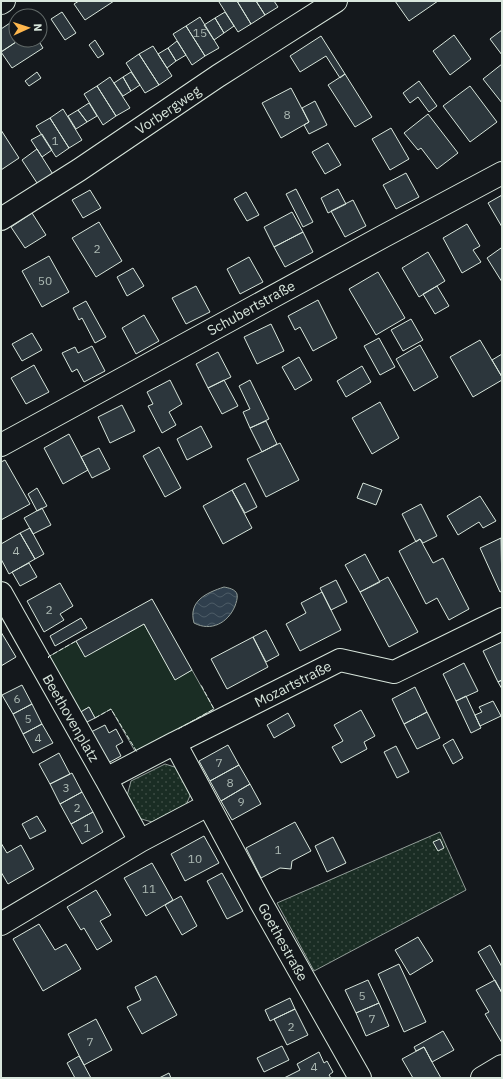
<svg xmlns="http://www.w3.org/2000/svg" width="503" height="1079" font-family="'IBM Plex Sans',sans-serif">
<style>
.grass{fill:url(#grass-dots);stroke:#939e99}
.green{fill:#1a2d24;stroke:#939e99}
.water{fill:url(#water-waves);stroke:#939e99}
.building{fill:#2c363c;stroke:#d8e6dc}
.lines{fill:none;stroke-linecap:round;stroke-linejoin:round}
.minor-casing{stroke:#d8e6dc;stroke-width:24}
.minor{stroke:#14181c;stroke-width:22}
.fence{stroke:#d8e6dc;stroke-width:1;stroke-dasharray:5 2;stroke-linecap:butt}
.labels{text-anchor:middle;stroke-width:3;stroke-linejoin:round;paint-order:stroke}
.number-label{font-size:12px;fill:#adbab4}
.street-label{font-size:14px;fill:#d8e6dc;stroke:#14181c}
</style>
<defs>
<pattern id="grass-dots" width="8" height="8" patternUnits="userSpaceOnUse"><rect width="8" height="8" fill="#1a2d24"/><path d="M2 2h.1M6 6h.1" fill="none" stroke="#3b4b43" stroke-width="1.8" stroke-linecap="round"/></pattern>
<pattern id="water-waves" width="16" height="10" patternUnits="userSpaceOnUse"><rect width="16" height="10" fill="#2f3f4d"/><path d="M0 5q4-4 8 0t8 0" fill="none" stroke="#4c5b66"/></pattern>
</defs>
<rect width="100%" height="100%" fill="#14181c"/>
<path class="grass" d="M165,764L181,769L192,791L186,805L152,822L138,818L127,796L131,781Z
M440,832L466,890L314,971L277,903Z"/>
<path class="green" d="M144,624L175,679L192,670L214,709L136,753L111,709L95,718L89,707L79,713L48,657L76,641L85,656Z"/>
<path class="water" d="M224,587C229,588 235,589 237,594C238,598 236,603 235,606C228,623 211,632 194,623C188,601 206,593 224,587Z"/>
<path class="building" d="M79,1H114L85,20L74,4Z
M220,1H237L251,24L238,32L219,2Z
M237,1H256L265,15L251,24Z
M256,1H274L278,7L265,15Z
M395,1H438L409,21Z
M62,12L76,33L65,40L51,19Z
M225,12L234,26L224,33L215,18Z
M200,17L219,48L205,56L186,26Z
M215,18L224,33L214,40L204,25Z
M16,19V40H19L1,52V29Z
M186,26L205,56L192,65L173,34Z
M502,30V55L490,39Z
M454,35L471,59L450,75L433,51Z
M321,36L345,74L340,78L326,56L300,72L290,56Z
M19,40H38L43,48L12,68L1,52Z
M95,40L104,54L98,58L89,45Z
M177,41L186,55L176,61L168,48Z
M153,46L172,76L159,85L139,54Z
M168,48L176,61L167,68L158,54Z
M139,54L159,85L145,93L126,63Z
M502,64V103L483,79Z
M37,72L41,78L29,86L25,81Z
M131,72L140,85L131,91L123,77Z
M345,74L372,117L355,127L328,85Z
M110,77L130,108L116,116L97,86Z
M123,77L131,91L123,96L114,83Z
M419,81L437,106L429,112L418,97L410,103L403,93Z
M97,86L116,116L103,125L84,94Z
M470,86L497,122L470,142L443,106Z
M291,88L309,122L281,138L262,103Z
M315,101L327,125L309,134L304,125L309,122L302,108Z
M89,103L97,116L87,122L78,110Z
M63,109L82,140L69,148L50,118Z
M78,110L87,122L76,129L68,116Z
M428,114L458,153L437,169L421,148L418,150L404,133Z
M50,118L69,148L56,157L36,126Z
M391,128L409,159L390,170L372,139Z
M1,130L19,158L1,170Z
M42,134L52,150L42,157L31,140Z
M328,143L341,165L325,174L312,152Z
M37,149L54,176L39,186L22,160Z
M406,173L419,197L396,209L383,185Z
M296,189L313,222L303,227L286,194Z
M338,189L346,204L328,213L321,198Z
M90,190L101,208L83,218L72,200Z
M246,192L259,215L247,221L234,199Z
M502,195V227L488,203Z
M353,200L366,226L345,237L331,211Z
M292,212L303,232L274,247L264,227Z
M32,213L46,235L25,248L11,227Z
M99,222L122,261L96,277L72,238Z
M467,224L480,246L473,250L481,262L462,273L443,238Z
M303,232L313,252L285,267L274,247Z
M501,248L502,250V282L487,258Z
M428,252L445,281L419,297L402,268Z
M49,256L69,292L42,307L22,271Z
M249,257L263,282L240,294L227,269Z
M133,268L144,286L127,296L117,277Z
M378,272L405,318L376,335L349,289Z
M196,286L210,312L186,324L172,298Z
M437,286L449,306L435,314L423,294Z
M318,300L337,338L313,351L300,327L295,330L288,316Z
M86,301L106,337L95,343L82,318L79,320L73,308Z
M144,315L159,341L136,354L122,328Z
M411,319L423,340L403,351L391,330Z
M271,324L284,351L257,364L244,337Z
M32,333L42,350L22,361L12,344Z
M379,338L395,367L380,375L364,346Z
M480,340L502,377V380L473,397L450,357Z
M420,345L438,377L414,391L396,359Z
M92,346L105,371L84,382L77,369L72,372L62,353L75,347L78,353Z
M218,352L231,377L208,388L196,364Z
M502,354V377L492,360Z
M299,357L312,380L295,390L282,367Z
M34,365L49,392L26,404L11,378Z
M362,366L371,382L346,397L337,381Z
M170,380L182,404L169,412L176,425L162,433L148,406L153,404L147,392Z
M224,380L238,406L222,414L208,388Z
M250,380L269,419L250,428L243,412L250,409L239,386Z
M380,402L399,438L372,454L352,418Z
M122,405L135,431L110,443L98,417Z
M266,421L277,444L262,452L250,428Z
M201,426L212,447L187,460L177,439Z
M69,434L88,470L63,484L44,448Z
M280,443L299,480L266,497L247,459Z
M159,447L181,488L165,497L143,456Z
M99,448L110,469L92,478L81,457Z
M5,460L30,504L1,520V462Z
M245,483L257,507L245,513L232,490Z
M363,483L382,490L376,505L357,498Z
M37,488L47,506L37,511L28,494Z
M232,490L252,528L223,544L203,506Z
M480,496L496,521L483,528L479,522L458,535L447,516Z
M421,504L437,536L423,543L420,539L416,542L402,514Z
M42,508L51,525L33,534L24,518Z
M30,528L44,554L35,559L20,533Z
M20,533L35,559L9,574L1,559V544Z
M501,538L502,591L500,592L480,548Z
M420,539L433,563L443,558L469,609L449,620L437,598L426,604L399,551Z
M365,554L380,582L360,592L345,565Z
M29,563L37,577L20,586L12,572Z
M388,577L418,632L389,647L360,592Z
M336,580L347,602L331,610L320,588Z
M60,583L73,606L60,614L64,620L44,632L27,601Z
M322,592L341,630L300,651L286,624L306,613L301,603Z
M152,599L192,670L175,680L144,624L85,657L76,641Z
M81,618L87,628L55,646L50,636Z
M266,630L279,655L266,662L253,637Z
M1,632L16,657L1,666Z
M253,637L268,667L227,689L211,659Z
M502,642V680L498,682L483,651Z
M464,663L478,691L456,701L443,674Z
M502,680V689L498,682Z
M22,685L32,704L13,714L2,695Z
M415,687L427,712L404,724L392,699Z
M466,696L481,728L471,733L456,701Z
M493,701L501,716L480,726L475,715L482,712L479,707Z
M32,704L42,724L23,734L13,714Z
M89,707L95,718L85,723L79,713Z
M361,710L375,736L364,742L367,749L341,763L332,747L343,741L334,725Z
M427,712L440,738L417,749L404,724Z
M288,713L295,726L274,738L267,725Z
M42,724L53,743L33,753L23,734Z
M105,725L109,733L116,729L123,742L116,746L121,756L108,763L91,732Z
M453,739L463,758L453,764L443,745Z
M228,745L239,765L210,781L199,761Z
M396,746L409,772L397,778L384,752Z
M59,753L70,774L50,784L39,764Z
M239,765L250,784L221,801L210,781Z
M72,773L82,792L60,804L50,784Z
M250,784L261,804L232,820L221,801Z
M82,792L93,812L71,824L60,804Z
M93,812L103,832L82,844L71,824Z
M37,816L46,831L30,839L22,824Z
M295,822L311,851L292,861L291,869L280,868L261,878L246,848Z
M204,836L219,863L185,881L171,854Z
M333,837L346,863L327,872L315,846Z
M440,839L444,848L438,851L433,842Z
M1,843L7,853L21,845L34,869L8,884L1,872Z
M152,863L173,900L146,916L124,878Z
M222,873L243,911L227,919L207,881Z
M96,890L111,915L100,921L112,941L97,950L84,928L81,930L67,907Z
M181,896L197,926L182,935L165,905Z
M39,924L55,950L66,944L81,969L43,991L13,939Z
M418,937L433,961L410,975L395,950Z
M490,945L502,967V993L478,952Z
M399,964L426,1022L404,1032L378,974Z
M156,976L177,1015L142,1034L127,1007L141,1000L135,987Z
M368,980L379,1003L356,1013L345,990Z
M495,980L502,993V1043L485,1014L489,1012L476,990Z
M290,998L295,1009L270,1021L265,1010Z
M379,1003L389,1026L366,1036L356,1013Z
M295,1009L308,1035L287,1045L274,1019Z
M96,1019L112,1050L84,1065L68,1034Z
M443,1031L454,1050L432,1062L424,1047L416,1051L414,1047Z
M282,1046L289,1060L264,1072L257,1058Z
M424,1047L432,1062L441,1078H413L402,1059Z
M319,1052L324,1063L327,1061L333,1072L329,1075L331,1078H284L300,1070L297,1064Z
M79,1056L84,1065L91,1078H75L67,1063Z
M169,1073L171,1078H159Z"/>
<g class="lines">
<defs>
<path id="minor" d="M1,3L4,1
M1,219L79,170L218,76L336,1
M1,445L384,236L502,173
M1,593L106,779
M175,743L340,660L394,672L502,619
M208,805L140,841L106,779L175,743L260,901L360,1078
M1,924L140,841
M482,1078L502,1066"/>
</defs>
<use href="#minor" class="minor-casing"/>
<use href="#minor" class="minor"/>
<path class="fence" d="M49,658L48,657L76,641
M95,718L111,709L137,752
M178,729L214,709L201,685"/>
</g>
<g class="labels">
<g class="number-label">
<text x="200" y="37">15</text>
<text x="287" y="119">8</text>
<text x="55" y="145">1</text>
<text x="97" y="253">2</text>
<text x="45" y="285">50</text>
<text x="16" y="555">4</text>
<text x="49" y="614">2</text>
<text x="17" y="703">6</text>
<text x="28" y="723">5</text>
<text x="38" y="742">4</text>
<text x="219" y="767">7</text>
<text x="230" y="787">8</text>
<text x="66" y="792">3</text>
<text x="241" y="806">9</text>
<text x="77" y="812">2</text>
<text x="87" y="832">1</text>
<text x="278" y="854">1</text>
<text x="195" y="863">10</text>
<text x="149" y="893">11</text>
<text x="362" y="1000">5</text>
<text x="372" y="1023">7</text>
<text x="291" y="1031">2</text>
<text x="90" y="1046">7</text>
<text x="314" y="1071">4</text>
</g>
<g class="street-label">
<text transform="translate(168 110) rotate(-34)" y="5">Vorbergweg</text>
<text transform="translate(251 308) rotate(-29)" y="5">Schubertstraße</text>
<text transform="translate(293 684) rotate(-27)" y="5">Mozartstraße</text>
<text transform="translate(71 718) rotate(60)" y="5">Beethovenplatz</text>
<text transform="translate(283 942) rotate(61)" y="5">Goethestraße</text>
</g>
</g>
<rect width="503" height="1079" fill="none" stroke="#d8e6dc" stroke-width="4"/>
<g transform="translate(28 28) rotate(87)"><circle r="19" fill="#14181c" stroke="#626a69"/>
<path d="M0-3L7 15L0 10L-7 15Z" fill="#ffb74d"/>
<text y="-6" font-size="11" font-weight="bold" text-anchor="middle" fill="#d8e6dc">N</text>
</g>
</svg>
